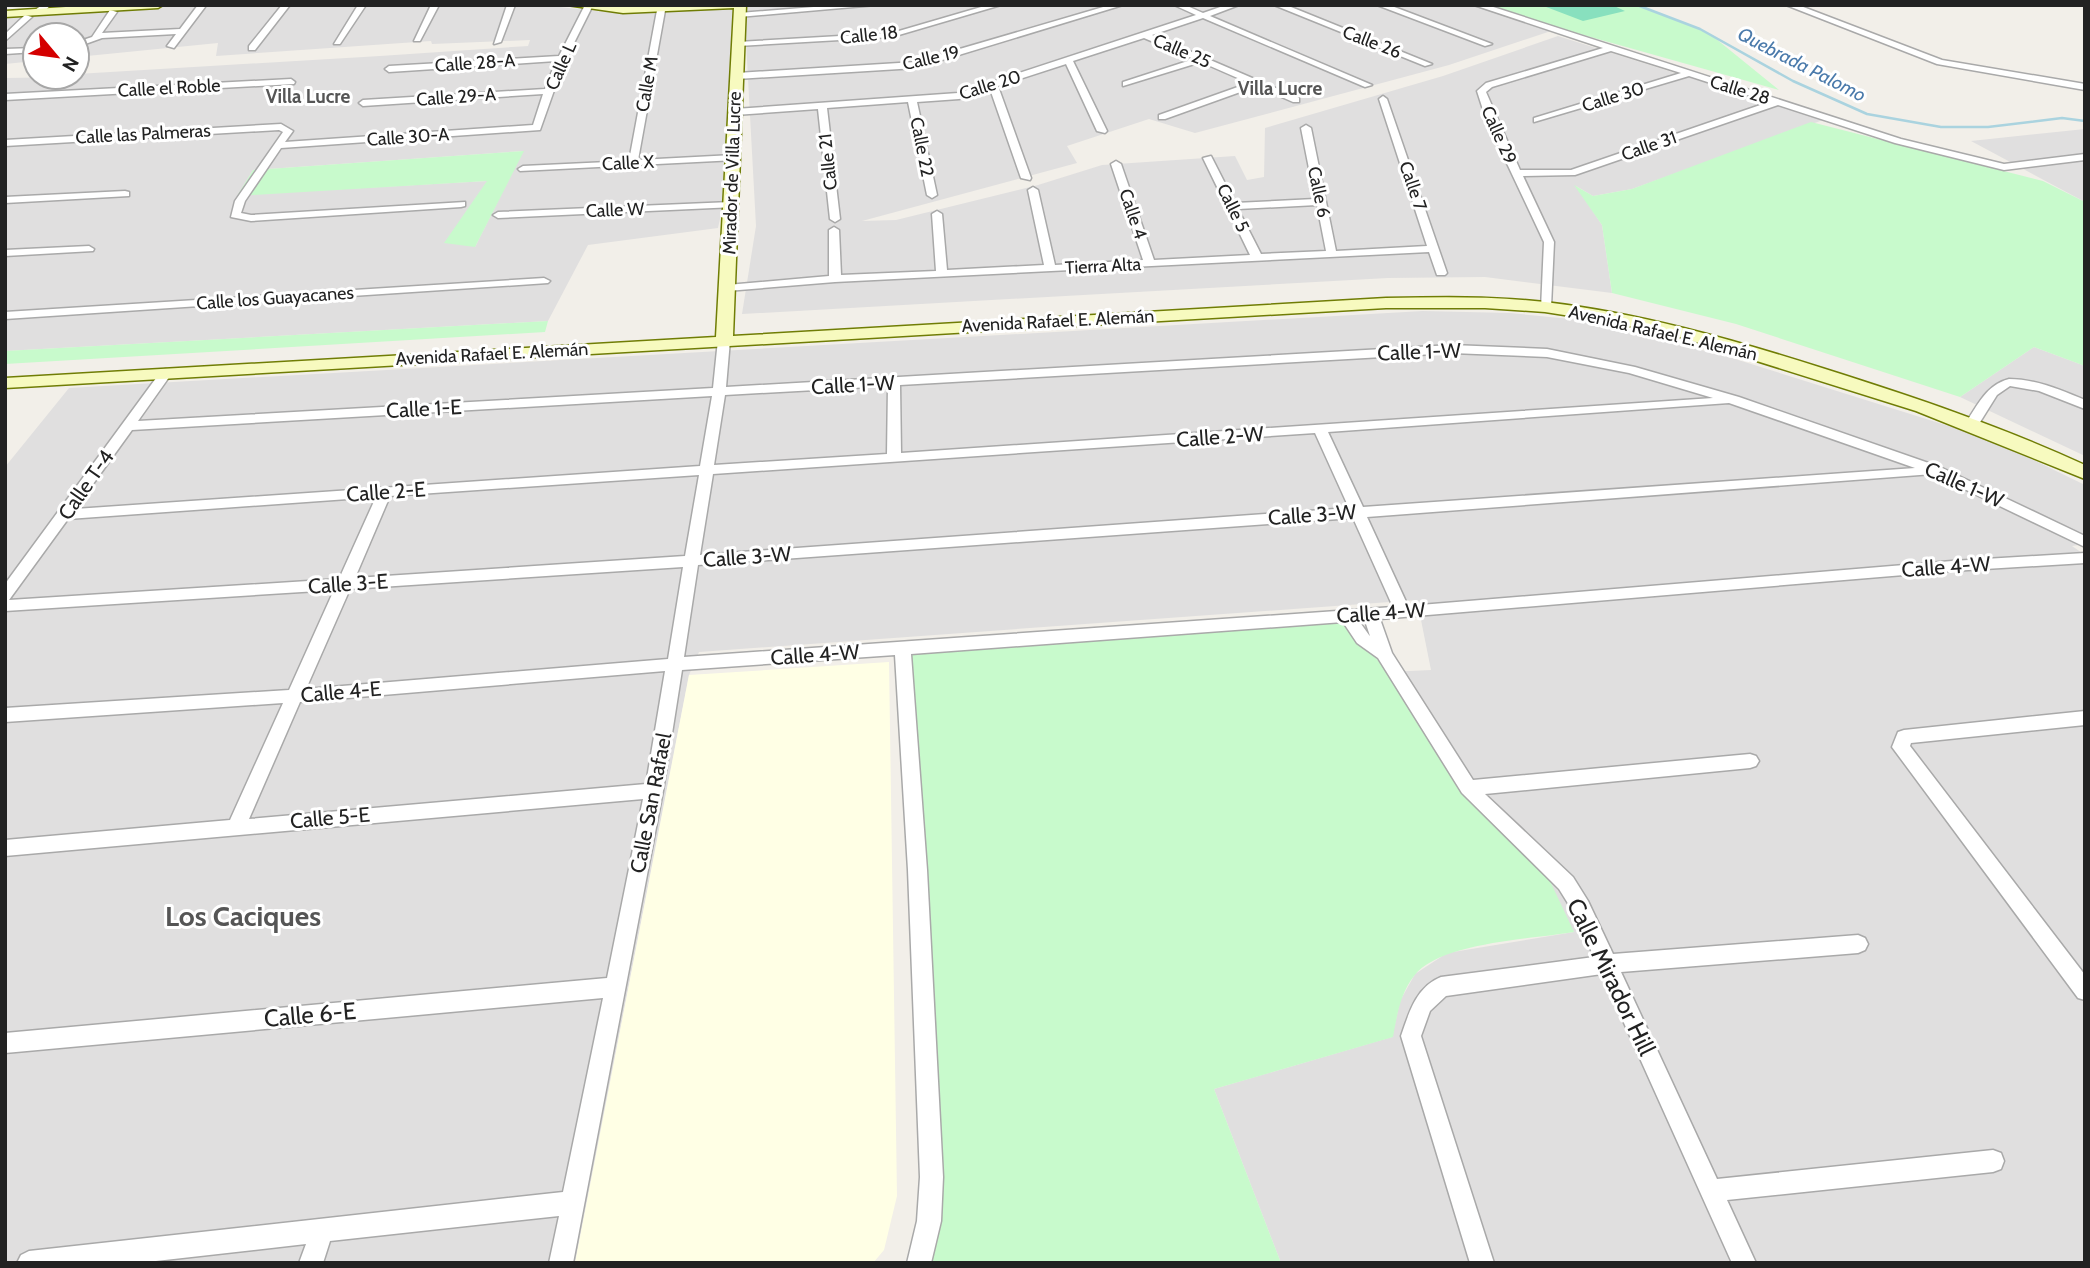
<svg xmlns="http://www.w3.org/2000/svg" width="2090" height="1268" font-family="Cabin,sans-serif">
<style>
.residential{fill:#e0dfdf;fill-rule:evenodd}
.education{fill:#ffffe5}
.park{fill:#c8facc}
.pitch{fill:#88e0be}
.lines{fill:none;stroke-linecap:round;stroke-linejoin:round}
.stream{stroke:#aad3df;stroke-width:2.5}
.street-casing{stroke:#a9a9a9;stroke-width:3}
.secondary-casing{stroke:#707d05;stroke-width:3}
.street{fill:#fff;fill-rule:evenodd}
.secondary{fill:#f7fabf;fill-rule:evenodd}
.labels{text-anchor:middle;stroke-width:6;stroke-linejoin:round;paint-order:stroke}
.far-street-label{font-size:18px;fill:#222;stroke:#fff}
.far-water-label{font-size:19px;font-style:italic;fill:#4a7aab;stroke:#fff}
.far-neighbourhood-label{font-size:19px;font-weight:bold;fill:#555;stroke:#fff}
.street-label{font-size:21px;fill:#222;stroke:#fff}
.near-street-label{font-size:24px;fill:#222;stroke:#fff}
.near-neighbourhood-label{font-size:28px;font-weight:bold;fill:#555;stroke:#fff}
</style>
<rect width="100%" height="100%" fill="#f2efe9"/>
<path class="residential" d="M194,5H541L615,13L740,5L733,158L718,228L588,245L548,321L5,351V78L77,77V74L380,56L528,46L530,40L432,44L431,41L216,56L218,43L77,57V35H35V61L5,64V17ZM523,151L475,247L488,181L238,195L253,170Z
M744,5H1489L1485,7L1557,29L1449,65L1195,133L1149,119L1067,146L1077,163L862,221L896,220L1038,185L1102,165L1235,156L1247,180L1264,177L1265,128L1443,76L1558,36L1823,120L1632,189L1593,196L1576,186L1602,225L1612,293L1485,277L1388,278L742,314L756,226Z
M2085,129V202L1971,141Z
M1423,311L1510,313L1591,321L1732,358L1990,439L2085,485V544L2072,546L2085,555V1263H1281L1214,1089L1392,1037L1400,1001L1415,974L1447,953L1574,932L1465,789L1388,672L1431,670L1417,600L699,652L689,675L575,1263H5V467L69,388Z
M2034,347L2085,366V456L1960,397Z"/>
<path class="education" d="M889,662L897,1196L884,1250L873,1263H575L689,675Z"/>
<path class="park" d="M1489,5H1640L1710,34L1779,90L1484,7Z
M1811,122L2043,181L2085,202V366L2034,347L1960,397L1736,324L1612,293L1602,225L1574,185L1593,196L1632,189Z
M524,151L475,247L444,243L487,181L237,196L253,170Z
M548,321L545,332L5,364V351Z
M1340,616L1388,672L1465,789L1542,864L1574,932C1534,939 1439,942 1414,976C1400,994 1397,1015 1393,1037L1214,1089L1281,1263H919L924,1249L903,650Z"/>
<path class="pitch" d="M1541,5H1612L1625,11L1583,21Z"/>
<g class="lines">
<path class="stream" d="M1637,5L1700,29L1793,81L1867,114L1941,127H1988L2062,118L2085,121"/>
<defs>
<path id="street" d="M42,5H51L41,14H35V10Z
M198,5L205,7L174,48L167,46L176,34L102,38L77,47V42L92,37L110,10L117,12L102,33L180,29Z
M282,5H290L255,50H249V46Z
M358,5H366L340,44H334Z
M431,5H439L420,41H414Z
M507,5H515L501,42L494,44Z
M585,5H593L563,65L540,130L281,148L245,201L241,213L251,215L465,202V206L461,207L251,221L231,217L235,201L283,132L279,130L5,146V140L281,124L293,131L285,142L533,125L543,94L363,106L359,103L363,100L545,89L556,61L389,72L385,69L389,66L559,56Z
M658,5H666L638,160L733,155L736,156V160L520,171L518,169L523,166L629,161Z
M838,5H876L739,17L735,15L739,13Z
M988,5H1001L892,37L738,46L734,44L738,42L892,33Z
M1110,5H1123L916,68L737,79L733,76L737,73L915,62Z
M1174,5H1185L1203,13L1226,5H1239L1210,16L1372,85L1365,87L1203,18L1152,35L1299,98V102H1293L1257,86L1165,119H1159V115L1249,83L1201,62L1123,86V82L1194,59L1144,38L1073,61L1107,131L1105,133L1097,131L1066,64L998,86L1031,178L1030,180L1021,178L990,89L959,99L917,102L937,195L932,198L927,195L908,102L827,108L840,219L835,222L830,219L818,109L735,115L730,112L735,109L958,93L1196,15Z
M1274,5H1286L1432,64L1425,66Z
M1377,5H1389L1492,44L1485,46Z
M1474,5H1487L1901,139L2004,164L2085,154V160L2004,170L1895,143L1778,105L1575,175L1523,176L1554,242L1551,307L1549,309H1541L1544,242L1486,119L1477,91L1486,83L1603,48ZM1611,51L1681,73L1534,118V122L1689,76L1769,102L1571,170H1520L1486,92L1492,87Z
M1786,5H1798L1942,60L2085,84V90L1937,64Z
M25,15L32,17L5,41V34Z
M35,48V52L5,54V49Z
M291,79L295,82L294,84L5,100V94Z
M1383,96L1387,99L1447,273L1445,275H1437L1429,252L835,282L727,291L721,288L727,285L829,276V230L834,227L839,230L841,275L936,271L932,214L937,211L942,214L947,270L1044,265L1028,190L1033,187L1038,190L1055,265L1143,260L1111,164L1116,161L1121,164L1154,260L1250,255L1203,158L1211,156L1235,203L1315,199L1301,128L1306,125L1311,128L1336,251L1427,246L1379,99ZM1317,205L1326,251L1261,254L1238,209Z
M125,191L129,192V196L5,203V197Z
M731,202L735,203V207L498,218L493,215L498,212Z
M89,246L94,249L93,251L5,256V250Z
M544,278L550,281L548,283L5,319V312Z
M724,336L730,340L726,387L1452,345L1547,349L1635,367L1739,397L1940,467L2085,536V547L1933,474L1367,517L1408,606L1952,561L2085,553V563L1952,571L1380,619L1392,653L1473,780L1750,754L1756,756L1759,761L1756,766L1750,768L1485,794L1573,877L1588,901L1613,954L1858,935L1865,938L1868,944L1865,950L1858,953L1621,972L1717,1179L1993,1150L2001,1153L2004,1161L2001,1169L1993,1172L1727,1200L1756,1263H1732L1602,974L1446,996L1430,1011L1421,1036L1494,1263H1470L1401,1036C1409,1013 1416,987 1441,977L1594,957L1574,913L1559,889L1462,793L1378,658L1357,643L1343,622L911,654L927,870L943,1177L941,1221L931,1263H907L917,1221L920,1177L908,870L895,655L682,670L663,791L573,1263H549L559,1216L330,1241L323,1263H299L306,1244L138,1263H17L21,1255L29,1251L563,1192L603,998L5,1053V1033L607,978L643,799L5,856V840L230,820L283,703L5,722V708L289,690L334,590L5,611V584L162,370L166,369L172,373L138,421L713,388L718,340ZM1452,353L1547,357L1629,373L1713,398L901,453L900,385ZM888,386L887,454L714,465L725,395ZM712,396L700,466L75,509L132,430ZM1729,403L1915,468L1363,507L1328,432ZM1315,433L1349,508L700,555L713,474ZM699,475L685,556L355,578L390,496ZM376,497L339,579L9,600L68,519ZM1353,518L1393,607L684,657L698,565ZM683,567L668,659L306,689L350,589ZM1359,621H1365L1370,636L1369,635ZM665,671L646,784L249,819L300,702Z
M2009,379C2036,379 2061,390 2085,400V409L2039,391L2010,386L1997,395L1977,427H1967L1965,424C1978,405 1986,385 2009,379Z
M2085,711V725L1911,743L1910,746L2085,975V1000L2078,998L1892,747L1898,732L1904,730Z"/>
<path id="secondary" d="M96,5H163L158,8L5,17V11Z
M567,5H746L733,336L1386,298C1439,297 1492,296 1545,302C1639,313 1731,339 1822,368C1911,396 2000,426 2085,465V479L1916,411L1680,337L1615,323L1545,312L1485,308H1386L5,388V378L716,337L734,8L623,13Z"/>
</defs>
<use href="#street" class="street-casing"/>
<use href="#secondary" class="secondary-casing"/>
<use href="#street" class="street"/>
<use href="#secondary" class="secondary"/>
</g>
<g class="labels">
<g class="far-street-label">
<text transform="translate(869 35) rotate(-6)" y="6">Calle 18</text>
<text transform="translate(1372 42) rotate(21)" y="6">Calle 26</text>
<text transform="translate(1182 51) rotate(23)" y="6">Calle 25</text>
<text transform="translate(931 58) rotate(-13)" y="6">Calle 19</text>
<text transform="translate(475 63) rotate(-4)" y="6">Calle 28-A</text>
<text transform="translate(561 66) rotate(-66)" y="6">Calle L</text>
<text transform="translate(647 84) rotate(-80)" y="6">Calle M</text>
<text transform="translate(990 85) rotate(-17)" y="6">Calle 20</text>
<text transform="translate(169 88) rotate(-3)" y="6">Calle el Roble</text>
<text transform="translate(1740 90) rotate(17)" y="6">Calle 28</text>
<text transform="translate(456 97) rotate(-4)" y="6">Calle 29-A</text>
<text transform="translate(1613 97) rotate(-17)" y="6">Calle 30</text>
<text transform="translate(143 134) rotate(-3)" y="6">Calle las Palmeras</text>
<text transform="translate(1499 135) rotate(66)" y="6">Calle 29</text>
<text transform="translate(408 137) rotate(-4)" y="6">Calle 30-A</text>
<text transform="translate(1649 146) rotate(-19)" y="6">Calle 31</text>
<text transform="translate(922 147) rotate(79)" y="6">Calle 22</text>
<text transform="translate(828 162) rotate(-96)" y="6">Calle 21</text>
<text transform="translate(628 163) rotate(-3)" y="6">Calle X</text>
<text transform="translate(732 173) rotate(-88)" y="6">Mirador de Villa Lucre</text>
<text transform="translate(1413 186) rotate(71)" y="6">Calle 7</text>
<text transform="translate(1319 192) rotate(78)" y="6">Calle 6</text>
<text transform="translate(1233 208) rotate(64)" y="6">Calle 5</text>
<text transform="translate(615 210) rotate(-2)" y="6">Calle W</text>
<text transform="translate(1133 214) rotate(71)" y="6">Calle 4</text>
<text transform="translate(1103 266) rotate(-3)" y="6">Tierra Alta</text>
<text transform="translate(275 298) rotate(-4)" y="6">Calle los Guayacanes</text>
<text transform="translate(1058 321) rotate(-3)" y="6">Avenida Rafael E. Alemán</text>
<text transform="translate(1663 333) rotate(13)" y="6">Avenida Rafael E. Alemán</text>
<text transform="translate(492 354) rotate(-3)" y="6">Avenida Rafael E. Alemán</text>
</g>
<g class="far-water-label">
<text transform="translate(1802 64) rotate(27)" y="7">Quebrada Palomo</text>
</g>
<g class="far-neighbourhood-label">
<text x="1280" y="95">Villa Lucre</text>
<text x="308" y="103">Villa Lucre</text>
</g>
<g class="street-label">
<text transform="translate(1419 352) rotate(-2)" y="7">Calle 1-W</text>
<text transform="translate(853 385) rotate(-3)" y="7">Calle 1-W</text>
<text transform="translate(424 409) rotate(-3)" y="7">Calle 1-E</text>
<text transform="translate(1220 437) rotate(-4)" y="7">Calle 2-W</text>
<text transform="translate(86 485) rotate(-55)" y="7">Calle T-4</text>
<text transform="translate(1964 485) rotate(24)" y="7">Calle 1-W</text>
<text transform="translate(386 492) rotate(-4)" y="7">Calle 2-E</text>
<text transform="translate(1312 515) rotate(-4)" y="7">Calle 3-W</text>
<text transform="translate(747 557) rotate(-4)" y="7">Calle 3-W</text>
<text transform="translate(1946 567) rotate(-4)" y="7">Calle 4-W</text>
<text transform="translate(348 584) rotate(-4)" y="7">Calle 3-E</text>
<text transform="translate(1381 613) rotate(-4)" y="7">Calle 4-W</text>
<text transform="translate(815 655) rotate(-4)" y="7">Calle 4-W</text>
<text transform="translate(341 692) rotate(-5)" y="7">Calle 4-E</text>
<text transform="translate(651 803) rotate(-79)" y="7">Calle San Rafael</text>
<text transform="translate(330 818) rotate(-5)" y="7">Calle 5-E</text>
</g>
<g class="near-street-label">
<text transform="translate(1611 977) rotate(64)" y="8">Calle Mirador Hill</text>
<text transform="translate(310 1015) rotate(-5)" y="8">Calle 6-E</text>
</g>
<g class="near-neighbourhood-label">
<text x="243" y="926">Los Caciques</text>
</g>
</g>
<rect width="2090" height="1268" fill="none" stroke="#222222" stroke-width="14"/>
<g transform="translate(56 56) rotate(119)"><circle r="33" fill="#ffffff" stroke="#a7a7a7" stroke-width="2"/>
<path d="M0-5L12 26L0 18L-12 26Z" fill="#d40000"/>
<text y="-10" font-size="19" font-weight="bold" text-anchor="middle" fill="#222222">N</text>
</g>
</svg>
